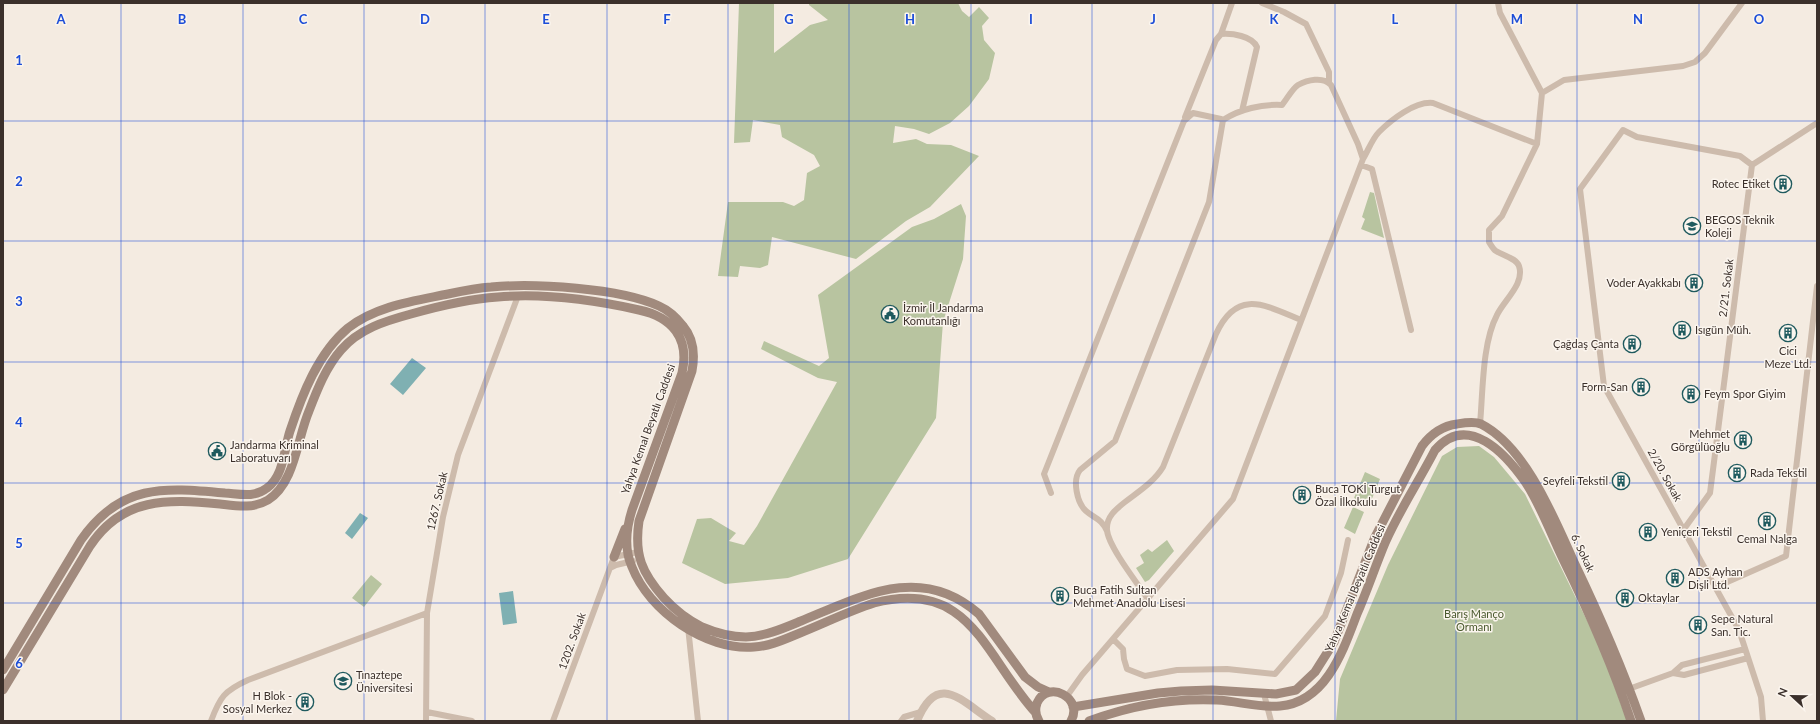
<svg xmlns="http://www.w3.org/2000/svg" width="1820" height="724" font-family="Lato,sans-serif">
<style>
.green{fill:#b8c4a0}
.water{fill:#7fb0b2}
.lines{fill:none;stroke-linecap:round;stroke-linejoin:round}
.minor{stroke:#cdbbac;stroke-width:6}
.tertiary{stroke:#cdbbac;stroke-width:8}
.secondary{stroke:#a18a7d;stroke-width:9}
.grid{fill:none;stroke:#1d4ed8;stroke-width:1;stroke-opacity:0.55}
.labels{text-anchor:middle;stroke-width:3;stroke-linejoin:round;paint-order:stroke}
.poi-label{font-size:11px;fill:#3b302b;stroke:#fbf5ee;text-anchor:start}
.street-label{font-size:11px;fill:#3b302b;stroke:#fbf5ee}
.park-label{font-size:11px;fill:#4a5a2e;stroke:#fbf5ee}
.grid-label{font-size:13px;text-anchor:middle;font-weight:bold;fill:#1d4ed8;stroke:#fbf5ee;stroke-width:3;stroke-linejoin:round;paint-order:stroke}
</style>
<rect width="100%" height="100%" fill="#f4ebe1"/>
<path class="green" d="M739,3H774V53L810,25L828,20L809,5V3H958L962,11L969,17L979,7L989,18L982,26L984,40L995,53L989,79L969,106L950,123L929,134L914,129L895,126L893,143L916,139L927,144L951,145L979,156L930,207L906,221L856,259L772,237L768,265L760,268L740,266L738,277L718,276L728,202H783L794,206L804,200L807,173L820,166L814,155L782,137L780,125L753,120L750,142L734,143Z
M1370,192L1374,193L1384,238L1361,229L1365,219L1362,217Z
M961,204L966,216L963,259L943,322L936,418L848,559L788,578L725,584L682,563L697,519L711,518L736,533L729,541L744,545L757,526L837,382L818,378L761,349L764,341L819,366L829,358L818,295L912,227L934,219Z
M1479,446L1494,457L1525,494L1601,649L1627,721H1336L1340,679L1388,565L1442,456L1457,447Z
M1365,472L1380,479L1369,506L1354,498Z
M1353,507L1364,512L1355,534L1344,528Z
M1167,540L1174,551L1149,580L1145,582L1136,568L1144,563L1140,555L1148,549L1152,552Z
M371,575L382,584L364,607L352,598Z"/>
<path class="water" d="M412,358L426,368L403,395L390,384Z
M360,513L368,518L352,539L345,533Z
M513,591L517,623L503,625L499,593Z"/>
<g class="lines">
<path class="minor" d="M1262,3L1284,12L1306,24L1329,72V83
M1498,3L1500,13L1542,93
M1221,34L1232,3
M1185,117L1216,40L1221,34C1232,33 1252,36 1257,47L1242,111
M1363,159C1368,151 1372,139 1379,132C1391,120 1415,101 1433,103L1537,144
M1361,165L1372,169L1411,330
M1752,165L1740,156L1637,137L1623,130L1580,189L1604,386L1739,630L1761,697L1763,721
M1480,424C1483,392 1482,343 1497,315C1504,300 1525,284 1519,266C1516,258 1504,256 1496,251C1493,249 1491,245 1489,242V230L1502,216L1537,144L1542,93L1564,80L1683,66L1695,62L1705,53L1742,3
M1051,493L1044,474L1184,121L1193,113L1221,119L1223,120L1209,202L1115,441L1080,470C1072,480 1077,503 1086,511C1095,519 1101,518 1107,531
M1684,529L1710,493L1752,165L1817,123
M610,568L616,565L633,561
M1716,587L1786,556L1817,286
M1148,599C1138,584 1108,546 1107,530C1106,517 1116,509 1125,502C1138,492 1154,482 1163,467L1216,334C1237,288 1265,305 1301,320
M688,627L698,721
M1113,639L1123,649L1124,659L1127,669L1145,676L1177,670L1227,669L1275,674L1325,616L1341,573L1348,540
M1745,649L1682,665L1673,673L1684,675L1748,658
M1626,690L1673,673
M1264,694L1271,721
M1067,696L1082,675L1233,499L1363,159L1358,144L1331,85C1323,76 1307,80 1298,85C1292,89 1287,99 1282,105C1262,104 1240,109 1223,120
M427,712L472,721
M211,721C220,697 224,691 248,680L427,613
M426,721L427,613L443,517L458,455L518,296
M553,721L614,557L638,552
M901,721L904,717L921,712"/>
<path class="tertiary" d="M917,721C938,670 962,702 992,721"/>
<path class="secondary" d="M614,557L625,529
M3,670L81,540C120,484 163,487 225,493C240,494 254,498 267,488C284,476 284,449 290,431C302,395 318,353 348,328C376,306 414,301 448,294C462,291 476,288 491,287C534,283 620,288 659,306C668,310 677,318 683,326C694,339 695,355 692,371L639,521C634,555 642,573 664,598C675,610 688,620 702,627C716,633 731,637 746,637C766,636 784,628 801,621C862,596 921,563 979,614L1025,677L1038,687L1049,692
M3,690L90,546C122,497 168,499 220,504C237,506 253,509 268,500C295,483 297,439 309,411C317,390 326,367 341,350C359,329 385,321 411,314C439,306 469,299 498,297C544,293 594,300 639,310C672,317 690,338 682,373L632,510C626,529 624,549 632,567C649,611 706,651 754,647C771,646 785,639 800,633C825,623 849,611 874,603C971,578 984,656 1036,713
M1073,707L1158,693L1181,691L1212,690L1276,694L1296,690L1315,672L1334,642L1375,537L1422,446C1431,434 1442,426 1457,424C1463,423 1474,421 1481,424C1526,447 1554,518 1574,562C1599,614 1622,667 1641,721
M1039,721C1035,715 1035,709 1037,703C1048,679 1084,698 1071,721
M1089,721C1129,706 1173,698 1217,700C1238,701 1258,708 1280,706C1326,702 1343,651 1357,614C1367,591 1375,567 1385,543C1399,511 1419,481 1435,450C1468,412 1506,454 1526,483C1541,506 1551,534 1563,559C1589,612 1612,664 1631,721"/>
</g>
<path class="grid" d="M121,3V721M243,3V721M364,3V721M485,3V721M607,3V721M728,3V721M849,3V721M971,3V721M1092,3V721M1213,3V721M1335,3V721M1456,3V721M1577,3V721M1699,3V721M3,121H1817M3,241H1817M3,362H1817M3,483H1817M3,603H1817"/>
<defs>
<symbol id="building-ring" viewBox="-11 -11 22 22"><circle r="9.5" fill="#fbf5ee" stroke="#1f5a5e" stroke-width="1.5"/><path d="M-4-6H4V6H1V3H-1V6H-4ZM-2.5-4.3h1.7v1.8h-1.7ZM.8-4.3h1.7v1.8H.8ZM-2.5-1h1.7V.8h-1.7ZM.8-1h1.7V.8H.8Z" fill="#1f5a5e"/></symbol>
<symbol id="school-ring" viewBox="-11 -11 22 22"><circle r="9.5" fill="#fbf5ee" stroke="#1f5a5e" stroke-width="1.5"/><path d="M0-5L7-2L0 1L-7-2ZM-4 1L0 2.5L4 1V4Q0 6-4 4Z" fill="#1f5a5e"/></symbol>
<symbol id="civic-ring" viewBox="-11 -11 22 22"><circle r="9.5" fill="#fbf5ee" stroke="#1f5a5e" stroke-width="1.5"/><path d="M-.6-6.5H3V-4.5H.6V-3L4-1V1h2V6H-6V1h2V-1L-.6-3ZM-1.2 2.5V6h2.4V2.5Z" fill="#1f5a5e"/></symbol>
<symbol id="university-ring" viewBox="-11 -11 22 22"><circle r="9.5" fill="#fbf5ee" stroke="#1f5a5e" stroke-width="1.5"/><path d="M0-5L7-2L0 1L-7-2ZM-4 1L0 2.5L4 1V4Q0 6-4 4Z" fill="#1f5a5e"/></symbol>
</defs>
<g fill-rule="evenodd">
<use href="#building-ring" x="1773" y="174" width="20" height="20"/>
<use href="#school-ring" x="1682" y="216" width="20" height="20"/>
<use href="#building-ring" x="1684" y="273" width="20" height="20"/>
<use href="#civic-ring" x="880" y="304" width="20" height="20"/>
<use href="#building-ring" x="1672" y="320" width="20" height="20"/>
<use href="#building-ring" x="1778" y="323" width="20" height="20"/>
<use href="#building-ring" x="1622" y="334" width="20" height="20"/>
<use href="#building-ring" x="1631" y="377" width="20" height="20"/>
<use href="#building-ring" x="1681" y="384" width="20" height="20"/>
<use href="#building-ring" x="1733" y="430" width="20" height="20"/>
<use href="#civic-ring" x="207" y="441" width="20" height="20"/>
<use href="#building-ring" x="1727" y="463" width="20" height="20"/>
<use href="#building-ring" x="1611" y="471" width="20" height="20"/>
<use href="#building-ring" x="1292" y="485" width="20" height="20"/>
<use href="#building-ring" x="1757" y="511" width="20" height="20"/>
<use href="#building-ring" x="1638" y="522" width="20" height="20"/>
<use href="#building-ring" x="1665" y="568" width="20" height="20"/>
<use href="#building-ring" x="1050" y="586" width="20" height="20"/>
<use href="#building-ring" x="1615" y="588" width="20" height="20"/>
<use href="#building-ring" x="1688" y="615" width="20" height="20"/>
<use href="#university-ring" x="333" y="671" width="20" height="20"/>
<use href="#building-ring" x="295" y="692" width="20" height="20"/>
</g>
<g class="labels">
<g class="poi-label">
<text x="1770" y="188" text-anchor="end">Rotec Etiket</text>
<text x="1705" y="224">BEGOS Teknik<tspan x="1705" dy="13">Koleji</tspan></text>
<text x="1681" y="287" text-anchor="end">Voder Ayakkabı</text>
<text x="903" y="312">İzmir İl Jandarma<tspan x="903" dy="13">Komutanlığı</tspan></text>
<text x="1695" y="334">Isıgün Müh.</text>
<text x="1619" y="348" text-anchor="end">Çağdaş Çanta</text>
<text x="1788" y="355" text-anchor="middle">Cici<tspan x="1788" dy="13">Meze Ltd.</tspan></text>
<text x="1628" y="391" text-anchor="end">Form-San</text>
<text x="1704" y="398">Feym Spor Giyim</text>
<text x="1730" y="438" text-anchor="end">Mehmet<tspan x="1730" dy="13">Görgülüoğlu</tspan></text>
<text x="230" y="449">Jandarma Kriminal<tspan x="230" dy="13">Laboratuvarı</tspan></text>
<text x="1750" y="477">Rada Tekstil</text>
<text x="1608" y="485" text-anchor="end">Seyfeli Tekstil</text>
<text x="1315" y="493">Buca TOKİ Turgut<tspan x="1315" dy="13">Özal İlkokulu</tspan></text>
<text x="1661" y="536">Yeniçeri Tekstil</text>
<text x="1767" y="543" text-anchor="middle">Cemal Nalga</text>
<text x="1688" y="576">ADS Ayhan<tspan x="1688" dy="13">Dişli Ltd.</tspan></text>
<text x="1073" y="594">Buca Fatih Sultan<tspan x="1073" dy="13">Mehmet Anadolu Lisesi</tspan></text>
<text x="1638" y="602">Oktaylar</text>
<text x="1711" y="623">Sepe Natural<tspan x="1711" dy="13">San. Tic.</tspan></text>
<text x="356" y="679">Tınaztepe<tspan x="356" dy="13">Üniversitesi</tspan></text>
<text x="292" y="700" text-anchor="end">H Blok -<tspan x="292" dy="13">Sosyal Merkez</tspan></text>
</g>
<g class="street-label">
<text transform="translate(1726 288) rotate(-83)" y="4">2/21. Sokak</text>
<text transform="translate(648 429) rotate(-70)" y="4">Yahya Kemal Beyatlı Caddesi</text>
<text transform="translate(1665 475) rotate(61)" y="4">2/20. Sokak</text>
<text transform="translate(437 501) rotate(-77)" y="4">1267. Sokak</text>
<text transform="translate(1583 553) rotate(65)" y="4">6. Sokak</text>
<text transform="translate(1355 588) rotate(-67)" y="4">Yahya Kemal Beyatlı Caddesi</text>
<text transform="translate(572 641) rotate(-70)" y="4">1202. Sokak</text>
</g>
<g class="park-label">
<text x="1474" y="618">Barış Manço<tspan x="1474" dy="13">Ormanı</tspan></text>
</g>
</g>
<g class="grid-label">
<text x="61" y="24">A</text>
<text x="182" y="24">B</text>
<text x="303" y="24">C</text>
<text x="425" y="24">D</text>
<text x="546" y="24">E</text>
<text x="667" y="24">F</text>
<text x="789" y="24">G</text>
<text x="910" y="24">H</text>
<text x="1031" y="24">I</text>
<text x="1153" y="24">J</text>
<text x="1274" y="24">K</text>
<text x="1395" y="24">L</text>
<text x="1517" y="24">M</text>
<text x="1638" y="24">N</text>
<text x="1759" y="24">O</text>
<text x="19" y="65">1</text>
<text x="19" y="186">2</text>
<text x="19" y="306">3</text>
<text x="19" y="427">4</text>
<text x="19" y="548">5</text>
<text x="19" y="668">6</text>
</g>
<rect width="1820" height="724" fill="none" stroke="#3b302b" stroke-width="8"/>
<g transform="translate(1792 696) rotate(292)" stroke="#fbf5ee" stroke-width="3" paint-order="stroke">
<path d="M0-3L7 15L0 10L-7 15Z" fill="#3b302b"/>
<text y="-6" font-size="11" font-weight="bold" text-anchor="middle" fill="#3b302b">N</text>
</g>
</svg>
